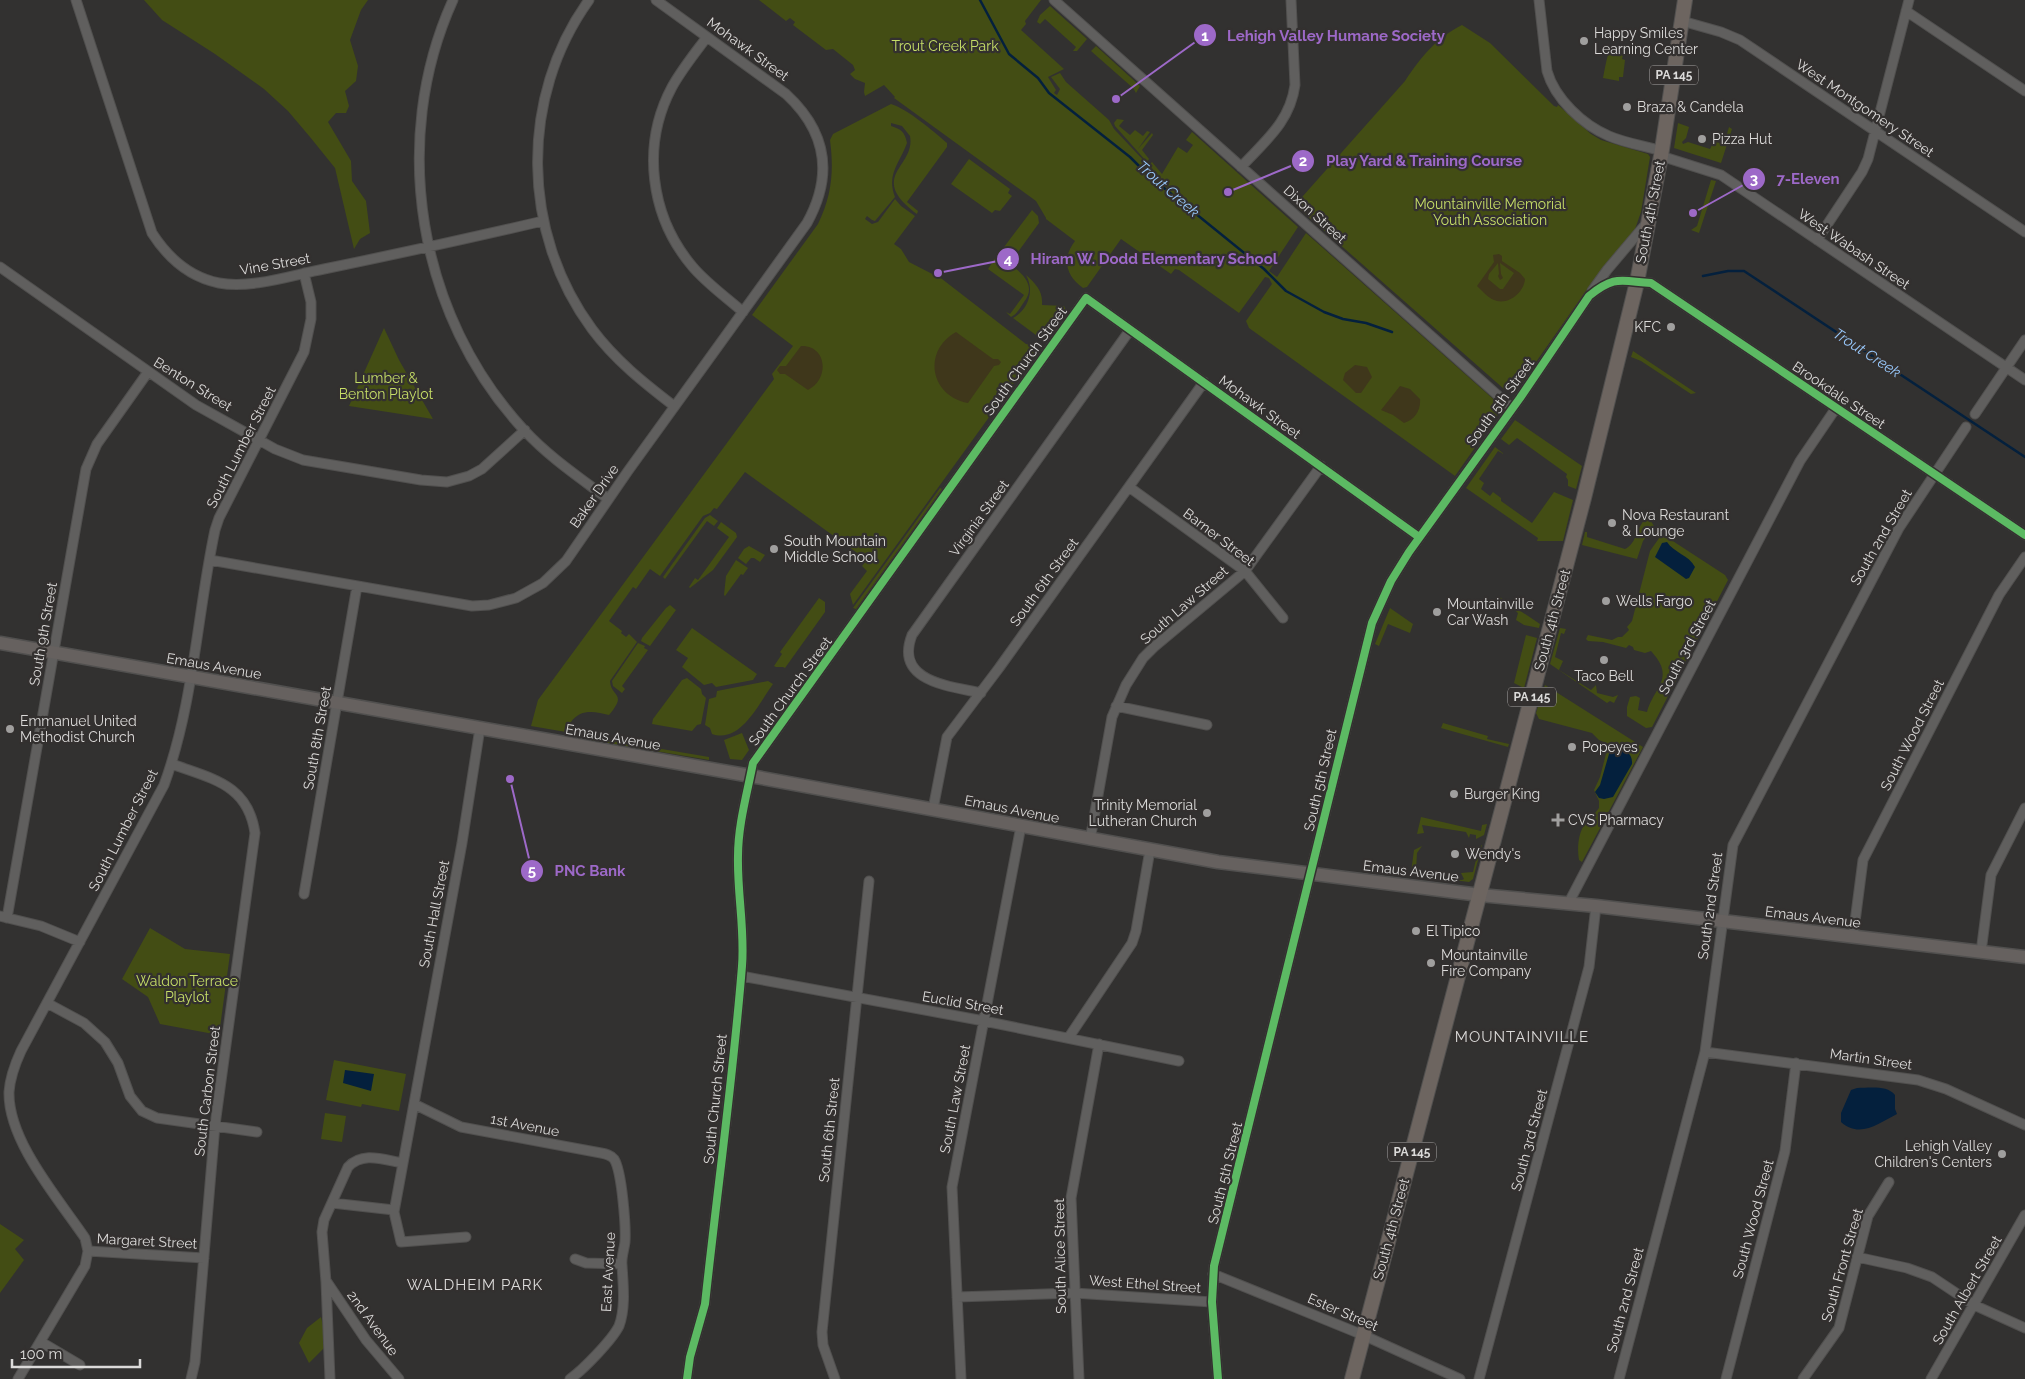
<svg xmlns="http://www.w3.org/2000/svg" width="2025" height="1379" font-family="Raleway,sans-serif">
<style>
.green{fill:#434d14}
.sand{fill:#3f371b;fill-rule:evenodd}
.water{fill:#04203d}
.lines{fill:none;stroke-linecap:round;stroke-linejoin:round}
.stream{stroke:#04203d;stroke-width:2.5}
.minor-casing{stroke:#51504f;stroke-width:11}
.secondary-casing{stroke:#51504f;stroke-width:15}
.primary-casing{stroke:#51504f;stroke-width:16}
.minor{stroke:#605f5e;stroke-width:9}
.secondary{stroke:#66615f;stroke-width:12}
.primary{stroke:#6d6560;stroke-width:14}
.cycleway-casing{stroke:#33302f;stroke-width:11}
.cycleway{stroke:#5cba63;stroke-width:8}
.poi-dot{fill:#a09f9e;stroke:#33302f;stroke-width:2}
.labels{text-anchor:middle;stroke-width:4.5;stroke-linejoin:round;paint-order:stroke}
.shield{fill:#33302f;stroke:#a9a7a6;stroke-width:1}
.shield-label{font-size:12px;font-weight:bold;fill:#dbdad9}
.poi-label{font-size:14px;fill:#dbdad9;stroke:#33302f;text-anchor:start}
.park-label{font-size:14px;fill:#c6de67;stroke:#33302f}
.street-label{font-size:14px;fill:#dbdad9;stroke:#33302f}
.water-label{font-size:15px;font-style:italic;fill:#98c8fb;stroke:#33302f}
.neighbourhood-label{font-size:15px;letter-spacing:1px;fill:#dbdad9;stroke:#33302f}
.leader{fill:none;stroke:#9d69c8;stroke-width:2}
.callout-dot{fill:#9d69c8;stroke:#33302f;stroke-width:2}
.mark-label{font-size:15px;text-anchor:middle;font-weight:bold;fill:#fff}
.callout-label{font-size:15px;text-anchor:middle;font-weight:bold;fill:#9d69c8;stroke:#33302f;stroke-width:4.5;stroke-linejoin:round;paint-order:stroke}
</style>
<rect width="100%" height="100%" fill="#323130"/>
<path class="green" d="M144,0H368L361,10L350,40L358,66L356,81L345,91L349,106L346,113H336L328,122L351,161L352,181L366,201L370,233L360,239L354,249L335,168L310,137L288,111L264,89L215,54L162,20Z
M759,0H1041L1025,21L1026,24L1021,30L1064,69L1048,77L1056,90L1054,93L1057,95L1060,89L1051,77L1060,73L1066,82L1109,120L1114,129L1146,163L1143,166L1146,168L1152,162L1162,174L1178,147L1187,153L1193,145L1186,140L1192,132L1298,227L1269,271L1277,277L1306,233L1500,405L1502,409L1455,476L1249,328L1246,321L1272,284L1269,278L1265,277L1239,313L1179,270L1175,269L1171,274L1121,239L1087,287L1083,288C1065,275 1062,258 1075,241L1046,219V218L1036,201L894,98L895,97L884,85L865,96L864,92L865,83L855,79L850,74L855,70L853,65L833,49L826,50L793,25L795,22L790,18L786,21Z
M1050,6L1087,39L1077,51H1073L1076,47L1045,19L1040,24L1037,22L1040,15Z
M1462,25L1490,43L1554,106L1557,107L1558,105L1591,134L1601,140L1648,154L1650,157L1641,212L1634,232L1588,288L1517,389C1512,392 1509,392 1504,389L1295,205L1405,81C1421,57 1436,38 1462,25Z
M1611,45L1622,47V50L1624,51L1622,59L1625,60L1623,77H1619V81L1603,78C1605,67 1607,56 1611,45Z
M1096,46L1140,86L1136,93L1133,88L1091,51Z
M891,104C909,110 932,130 947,143V147L907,202L918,211L917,214C866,176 916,167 910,136L902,126L891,123V126C901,129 905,132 907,143C900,163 886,174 895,197L875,221L872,220L867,216L865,219L872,224L878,222L895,199L901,206L915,216L894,244L901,249L909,262L942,279L1026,344L1040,347L853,605L850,594L867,571L862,566L867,560L745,472L717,509L714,508L710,513L703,516L660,576L650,569L636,589L633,587L609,621L622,631L621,633L626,637L629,634L637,642L610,681C611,698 628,692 609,715C596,712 581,708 571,722C569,726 570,729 566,732L531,726L538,700L774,379L772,374L793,346L752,315L818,224C832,195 834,171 830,140L833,134Z
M1117,119L1124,120L1119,126L1130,135L1135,130L1143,136L1147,131L1150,132L1138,149L1152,133L1153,135L1142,150L1149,159L1147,162L1115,126L1114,123Z
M1678,123L1689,127L1686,138L1682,142L1683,144L1688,142L1710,149L1713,143L1715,144L1716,142L1724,144L1729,127L1732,129L1721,163L1674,148Z
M969,159L1010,189L1008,193L1012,196L1000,211L995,210L992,213L951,184Z
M1711,180L1716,181L1699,233L1691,230L1697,226Z
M1032,210L1038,216L1039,223L1015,256H1009L1001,251Z
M996,257H1000C1014,267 1040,282 1024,302C1020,308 1017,314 1011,317L1006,312L1010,314L1024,295L988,269Z
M1026,275C1036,284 1043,291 1042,305L1064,306L1066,310L1044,341L1013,318C1028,310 1035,291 1026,275Z
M384,328L399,360L433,419L349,406Z
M1633,351L1696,393L1691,394L1641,361L1631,357Z
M1515,420L1582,466L1576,489L1568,486V480L1566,477L1567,474L1517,438L1509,445L1501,439Z
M1495,447L1504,454L1498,451L1479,479L1484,483L1481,489L1490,496L1493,492L1501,498V501L1532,523L1554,492L1573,500L1563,541H1537L1538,538L1466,488Z
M940,488L942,489L856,609L853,608Z
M710,515L718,521L714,526L707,521L665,579L663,577L705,518Z
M1647,515L1654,526L1643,541L1637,559L1582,545L1585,532H1587V537L1625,549C1630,547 1636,539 1636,533Z
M721,522L736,533L737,537L713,570L690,588L689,587L695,578L698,580L729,537L717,528Z
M1662,534L1725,575L1728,580L1652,727L1646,728L1627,716V707L1630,697L1636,696L1640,698L1638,710L1647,712C1653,689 1673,680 1656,657C1654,655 1653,653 1651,651L1645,653L1634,650L1633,647L1629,645L1626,648L1603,642L1588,641L1586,639L1588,635L1612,640L1618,637H1622L1629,630L1627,627L1632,621L1650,551Z
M749,546L765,555L760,562L754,558H751L746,564L738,558L744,549Z
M736,560L748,568L743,575L741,574L725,596L724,595L726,576Z
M1498,596L1540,624L1539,628L1524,625L1516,620L1518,613L1505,603L1500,608L1495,604L1493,606L1497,610L1491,607Z
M819,598L825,602V612L785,668L783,667H776L774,666L782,654L780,652Z
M670,605L676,610L650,646L641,641L642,638L666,608Z
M1390,608L1413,624L1410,633L1388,624L1379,646L1375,644Z
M692,628L757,674L753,680L716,687L712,683L704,685L682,667L688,658L676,650Z
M1560,628L1566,629L1564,634L1561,633L1555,657L1563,661L1559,670L1591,690L1596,685L1597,693L1613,697L1618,695L1614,703L1610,701L1607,703L1550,664Z
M1526,635L1537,638L1524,688L1514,683Z
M638,643L645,646L644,648L648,650L622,686L625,689L622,693L613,686L612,681Z
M687,678L701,689L702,694L706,698L701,724L697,725L692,731L652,724L653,719L682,680Z
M768,681L773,684C759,703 741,744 712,734L710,728L705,725L709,699L716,697L717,691Z
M1545,685L1643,747L1582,862L1579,860C1577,849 1578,833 1585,824C1589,818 1595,814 1599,808V801L1594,790L1600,777L1608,746L1606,743L1599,740L1592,733L1539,719L1536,713Z
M1443,723L1488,736L1487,739L1509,744L1508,747L1441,728Z
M742,733L749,750L742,760L730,759L724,740Z
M591,737L709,757V760L590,740Z
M1421,817L1481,831L1482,825L1487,824L1484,835L1476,839V835L1470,834L1469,838L1466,832L1422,825L1424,833L1417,834Z
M1482,845L1473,879L1469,882L1416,875L1411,873L1414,850L1422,846L1417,853L1416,870L1421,876L1462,880L1464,879L1461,873L1473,872L1479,847Z
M150,928L185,949L230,954L219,1035L160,1024L148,997L122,979Z
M334,1060L406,1074L399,1111L362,1104L361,1107L326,1100Z
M325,1113L346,1116L342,1142L321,1139Z
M0,1224L24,1240L15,1249L24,1260L0,1293Z
M321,1317L324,1330V1348L309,1363L299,1343L307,1328Z"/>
<path class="sand" d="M1499,254L1502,256V261L1520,273L1525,279C1524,292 1510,304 1497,301C1489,299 1483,292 1477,286L1494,262L1493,255ZM1498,263L1499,274L1498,276L1500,280L1503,278L1501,274L1500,263L1514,273L1503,289H1500L1488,279L1489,274Z
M956,332L993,359H998L1001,362L999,365L994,366L968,403C930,396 922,351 956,332Z
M801,346C827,345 830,379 808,390L785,374H780L777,370L780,366H786Z
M1355,365L1367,367L1372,377L1361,393H1356L1343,380L1345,373Z
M1400,386L1410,389L1420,399C1421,410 1415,420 1404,423L1393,415L1381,410Z"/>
<path class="water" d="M1667,542C1674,553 1689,555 1695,567L1689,578L1686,579L1655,557L1662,543Z
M1616,746C1624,749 1633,753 1632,764L1613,797L1604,799L1599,798L1595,792L1600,785L1611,747Z
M345,1070L374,1074L371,1091L343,1083Z
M1857,1088C1870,1088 1887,1085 1895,1095V1109L1897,1114C1879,1123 1860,1139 1841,1122V1113L1851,1090Z"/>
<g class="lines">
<path class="stream" d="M980,0L1009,54L1038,78L1049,93L1130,157L1148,175L1264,269L1286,291L1324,312L1343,319L1366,323L1392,332
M1703,276L1728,271H1744L2025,457"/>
<defs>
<path id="minor" d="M76,0L152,233C168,258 189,277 219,283C252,289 292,275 324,269C397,254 470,238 543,221
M453,0C389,141 418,316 524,430C549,457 579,477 608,499
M589,0C519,97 521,233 592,329C615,360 644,383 674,406
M1054,0L1512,408
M1539,0L1547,71C1555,99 1583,125 1609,136C1625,143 1645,146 1662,151
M1906,11L2025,91
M1682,21L1721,32L1740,40L2025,232
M707,37C695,53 682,69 672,87C641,145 650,216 692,266C706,283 726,297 743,312
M1661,156L1721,175L2025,380
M1241,167C1265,141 1290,122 1295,85L1291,0
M1817,240L1862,172L1868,159L1909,0
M0,267L196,405L275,449L303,460L421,480L447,482L469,476L482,469L525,430
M1592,291L1607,270L1645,225
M1975,414L2025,340
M1129,487L1245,571L1283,618
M210,560L472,606L489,605L516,598L543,583L566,561L628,471L807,223C834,174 826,131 786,94L656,0
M981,693C950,686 894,682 912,635L1130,330
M1116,706L1207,725
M172,764C212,779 248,784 255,833L215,1125L195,1362L191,1379
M933,809L947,737L999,668L1204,382
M1090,840L1112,717L1126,685L1143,658L1154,647L1245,571L1321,466
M304,894L357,586
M1568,904L1800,461L1836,408
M0,916L41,926L80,942
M7,918L86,469L97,444L148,372
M1853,937L1863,860L1999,595L2025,557
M1981,952L1991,875L2025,808
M741,976L984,1021L1179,1061
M47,1003L84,1023L105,1042L118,1063L130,1096L142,1111L157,1118L257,1132
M1069,1037L1132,943L1136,931L1150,850
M1705,1052L1918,1080L1946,1089L2025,1125
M414,1104L461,1127L601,1153C606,1154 611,1155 614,1159C622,1171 626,1227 625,1242C624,1250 621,1258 622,1265C623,1283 626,1308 619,1326C612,1340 583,1370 570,1379
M332,1203L394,1210
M466,1237L401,1242L394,1212L462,843L480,728
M88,1251L204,1258
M1857,1257L1907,1268L1932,1277L1974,1305L2025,1328
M575,1259L586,1263L621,1264
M1213,1274L1363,1335L1460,1379
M327,1282L366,1340L399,1379
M957,1297L1074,1293L1212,1302
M41,1342L80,1365
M18,1379L85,1266L88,1251L85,1238C58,1198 8,1141 9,1092C10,1078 15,1064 21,1051L164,785C194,703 197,614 215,530L219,518L304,352L311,319V302L304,273
M330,1379L326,1282L322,1232L324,1220L348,1167C363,1151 384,1160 403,1163
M687,1379L690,1357L705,1304C717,1192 733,1079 742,966C745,929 737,893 738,856C738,825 747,794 753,763L1086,298L1419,537
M835,1379L823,1345L822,1332L869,881
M961,1379L952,1187L1021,826
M1079,1379L1071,1198L1099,1044
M1218,1379L1212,1302L1214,1266L1372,623L1391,581L1409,552L1520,398L1589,296C1615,275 1620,281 1651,283L2025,535
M1479,1379L1589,967L1596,906
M1619,1379L1705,1052L1733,845L1899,528L1966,427
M1726,1379L1785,1151L1796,1063
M1803,1379L1839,1328L1868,1216L1889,1182
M1931,1379L2025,1215"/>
<path id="secondary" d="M0,643L751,776L1218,862L1480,895L1596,906L2025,957"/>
<path id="primary" d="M1352,1379L1584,498L1637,282L1661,156L1685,0"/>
</defs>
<use href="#minor" class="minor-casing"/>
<use href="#secondary" class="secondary-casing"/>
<use href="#primary" class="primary-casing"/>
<use href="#minor" class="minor"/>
<use href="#secondary" class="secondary"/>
<use href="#primary" class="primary"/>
<defs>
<path id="cycleway" d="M687,1379L690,1357L705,1304C717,1192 733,1079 742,966C745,929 737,893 738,856C738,825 747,794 753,763L1086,298L1419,537
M1218,1379L1212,1302L1214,1266L1372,623L1391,581L1409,552L1520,398L1589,296C1615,275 1620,281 1651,283L2025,535"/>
</defs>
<use href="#cycleway" class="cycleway-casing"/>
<use href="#cycleway" class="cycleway"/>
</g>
<g class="poi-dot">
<circle cx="1584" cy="41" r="5"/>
<circle cx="1627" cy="107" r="5"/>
<circle cx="1702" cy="139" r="5"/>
<circle cx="1671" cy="327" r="5"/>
<circle cx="1612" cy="523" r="5"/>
<circle cx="774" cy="549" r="5"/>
<circle cx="1606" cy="601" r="5"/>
<circle cx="1437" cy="612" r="5"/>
<circle cx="1604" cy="660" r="5"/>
<circle cx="10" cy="729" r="5"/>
<circle cx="1572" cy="747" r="5"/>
<circle cx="1454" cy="794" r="5"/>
<circle cx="1207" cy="813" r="5"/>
<path d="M1555.5 812.5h5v5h5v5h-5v5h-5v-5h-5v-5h5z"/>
<circle cx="1455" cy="854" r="5"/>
<circle cx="1416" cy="931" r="5"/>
<circle cx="1431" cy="963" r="5"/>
<circle cx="2002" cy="1154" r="5"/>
</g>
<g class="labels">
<g class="shield">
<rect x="1650" y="65.5" width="48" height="19" rx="4"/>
<rect x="1508" y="687.5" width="48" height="19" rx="4"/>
<rect x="1388" y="1142.5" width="48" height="19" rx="4"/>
</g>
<g class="shield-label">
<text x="1674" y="79">PA 145</text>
<text x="1532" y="701">PA 145</text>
<text x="1412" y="1156">PA 145</text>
</g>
<g class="poi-label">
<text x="1594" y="38">Happy Smiles<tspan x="1594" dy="16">Learning Center</tspan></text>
<text x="1637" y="112">Braza &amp; Candela</text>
<text x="1712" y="144">Pizza Hut</text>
<text x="1661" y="332" text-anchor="end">KFC</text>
<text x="1622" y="520">Nova Restaurant<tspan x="1622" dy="16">&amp; Lounge</tspan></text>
<text x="784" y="546">South Mountain<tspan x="784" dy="16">Middle School</tspan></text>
<text x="1616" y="606">Wells Fargo</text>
<text x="1447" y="609">Mountainville<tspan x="1447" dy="16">Car Wash</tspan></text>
<text x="1604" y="681" text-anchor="middle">Taco Bell</text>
<text x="20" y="726">Emmanuel United<tspan x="20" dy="16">Methodist Church</tspan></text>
<text x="1582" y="752">Popeyes</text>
<text x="1464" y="799">Burger King</text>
<text x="1197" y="810" text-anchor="end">Trinity Memorial<tspan x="1197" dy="16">Lutheran Church</tspan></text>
<text x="1568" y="825">CVS Pharmacy</text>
<text x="1465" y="859">Wendy's</text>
<text x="1426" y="936">El Tipico</text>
<text x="1441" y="960">Mountainville<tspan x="1441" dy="16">Fire Company</tspan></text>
<text x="1992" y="1151" text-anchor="end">Lehigh Valley<tspan x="1992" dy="16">Children's Centers</tspan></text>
</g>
<g class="park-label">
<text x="945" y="51">Trout Creek Park</text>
<text x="1490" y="209">Mountainville Memorial<tspan x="1490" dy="16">Youth Association</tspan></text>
<text x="386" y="383">Lumber &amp;<tspan x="386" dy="16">Benton Playlot</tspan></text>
<text x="187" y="986">Waldon Terrace<tspan x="187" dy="16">Playlot</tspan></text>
</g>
<g class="street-label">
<text transform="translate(748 49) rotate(36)" y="5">Mohawk Street</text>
<text transform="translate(1865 108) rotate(34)" y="5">West Montgomery Street</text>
<text transform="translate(1650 212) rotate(-79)" y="5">South 4th Street</text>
<text transform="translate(1315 214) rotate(42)" y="5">Dixon Street</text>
<text transform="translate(1854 249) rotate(34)" y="5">West Wabash Street</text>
<text transform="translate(275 264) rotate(-10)" y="5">Vine Street</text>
<text transform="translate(1025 361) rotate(-54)" y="5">South Church Street</text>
<text transform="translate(193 384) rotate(32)" y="5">Benton Street</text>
<text transform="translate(1839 395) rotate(34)" y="5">Brookdale Street</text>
<text transform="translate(1500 402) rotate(-54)" y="5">South 5th Street</text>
<text transform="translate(1260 407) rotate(36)" y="5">Mohawk Street</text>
<text transform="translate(241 447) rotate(-63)" y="5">South Lumber Street</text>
<text transform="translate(594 496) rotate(-55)" y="5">Baker Drive</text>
<text transform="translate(979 518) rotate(-54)" y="5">Virginia Street</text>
<text transform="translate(1219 537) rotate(37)" y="5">Barner Street</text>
<text transform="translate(1881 537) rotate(-60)" y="5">South 2nd Street</text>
<text transform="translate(1044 582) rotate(-54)" y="5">South 6th Street</text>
<text transform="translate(1184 605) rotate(-41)" y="5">South Law Street</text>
<text transform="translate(1552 620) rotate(-75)" y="5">South 4th Street</text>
<text transform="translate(43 634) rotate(-80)" y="5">South 9th Street</text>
<text transform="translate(1687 647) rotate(-62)" y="5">South 3rd Street</text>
<text transform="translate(214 666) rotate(10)" y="5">Emaus Avenue</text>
<text transform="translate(790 691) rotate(-54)" y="5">South Church Street</text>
<text transform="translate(1912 735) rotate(-63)" y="5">South Wood Street</text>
<text transform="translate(613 737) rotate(10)" y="5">Emaus Avenue</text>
<text transform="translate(317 738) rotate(-80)" y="5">South 8th Street</text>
<text transform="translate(1320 780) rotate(-77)" y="5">South 5th Street</text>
<text transform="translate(1012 809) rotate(11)" y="5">Emaus Avenue</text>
<text transform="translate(123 830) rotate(-63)" y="5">South Lumber Street</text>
<text transform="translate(1411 871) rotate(7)" y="5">Emaus Avenue</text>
<text transform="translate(1710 906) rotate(-82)" y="5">South 2nd Street</text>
<text transform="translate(434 914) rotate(-79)" y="5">South Hall Street</text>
<text transform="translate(1813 917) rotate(7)" y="5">Emaus Avenue</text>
<text transform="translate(963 1003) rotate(10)" y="5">Euclid Street</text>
<text transform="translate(1871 1059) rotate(8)" y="5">Martin Street</text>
<text transform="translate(207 1091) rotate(-83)" y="5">South Carbon Street</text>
<text transform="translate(715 1099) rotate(-84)" y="5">South Church Street</text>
<text transform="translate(955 1099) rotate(-79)" y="5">South Law Street</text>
<text transform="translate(525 1125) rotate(11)" y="5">1st Avenue</text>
<text transform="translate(829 1130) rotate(-84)" y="5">South 6th Street</text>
<text transform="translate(1529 1140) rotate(-75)" y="5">South 3rd Street</text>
<text transform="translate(1225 1173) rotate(-76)" y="5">South 5th Street</text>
<text transform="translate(1753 1219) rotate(-75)" y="5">South Wood Street</text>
<text transform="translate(1391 1229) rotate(-75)" y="5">South 4th Street</text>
<text transform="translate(147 1241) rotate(3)" y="5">Margaret Street</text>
<text transform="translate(1060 1256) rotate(-91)" y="5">South Alice Street</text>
<text transform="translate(1842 1265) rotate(-74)" y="5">South Front Street</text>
<text transform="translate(608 1272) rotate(-87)" y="5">East Avenue</text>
<text transform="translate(1145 1284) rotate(4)" y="5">West Ethel Street</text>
<text transform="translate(1967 1290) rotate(-60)" y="5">South Albert Street</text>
<text transform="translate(1625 1300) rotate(-75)" y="5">South 2nd Street</text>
<text transform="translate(1343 1312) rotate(23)" y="5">Ester Street</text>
<text transform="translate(373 1323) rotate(54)" y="5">2nd Avenue</text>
</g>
<g class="water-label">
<text transform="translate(1168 189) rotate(41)" y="5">Trout Creek</text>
<text transform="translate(1867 353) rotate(33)" y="5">Trout Creek</text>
</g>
<g class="neighbourhood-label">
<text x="1522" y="1042">MOUNTAINVILLE</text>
<text x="475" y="1290">WALDHEIM PARK</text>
</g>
</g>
<path class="leader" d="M1116 99L1205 35M1228 192L1303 161M1693 213L1754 179M938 273L1008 259M510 779L532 871"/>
<g class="callout-dot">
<circle cx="1116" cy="99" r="5"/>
<circle cx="1228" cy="192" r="5"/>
<circle cx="1693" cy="213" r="5"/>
<circle cx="938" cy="273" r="5"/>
<circle cx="510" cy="779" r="5"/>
<circle cx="1205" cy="35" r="12"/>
<circle cx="1303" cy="161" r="12"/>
<circle cx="1754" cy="179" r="12"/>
<circle cx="1008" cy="259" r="12"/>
<circle cx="532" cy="871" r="12"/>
</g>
<g class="mark-label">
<text x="1205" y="41">1</text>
<text x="1303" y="166">2</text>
<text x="1754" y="184">3</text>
<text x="1008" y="264">4</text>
<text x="532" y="876">5</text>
</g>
<g class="callout-label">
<text x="1336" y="41">Lehigh Valley Humane Society</text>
<text x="1424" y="166">Play Yard &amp; Training Course</text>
<text x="1808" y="184">7-Eleven</text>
<text x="1154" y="264">Hiram W. Dodd Elementary School</text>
<text x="590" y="876">PNC Bank</text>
</g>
<path d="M12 1359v8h128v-8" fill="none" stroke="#dbdad9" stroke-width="2.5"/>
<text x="20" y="1359" font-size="15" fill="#dbdad9" stroke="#33302f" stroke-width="4" paint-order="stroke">100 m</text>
</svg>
